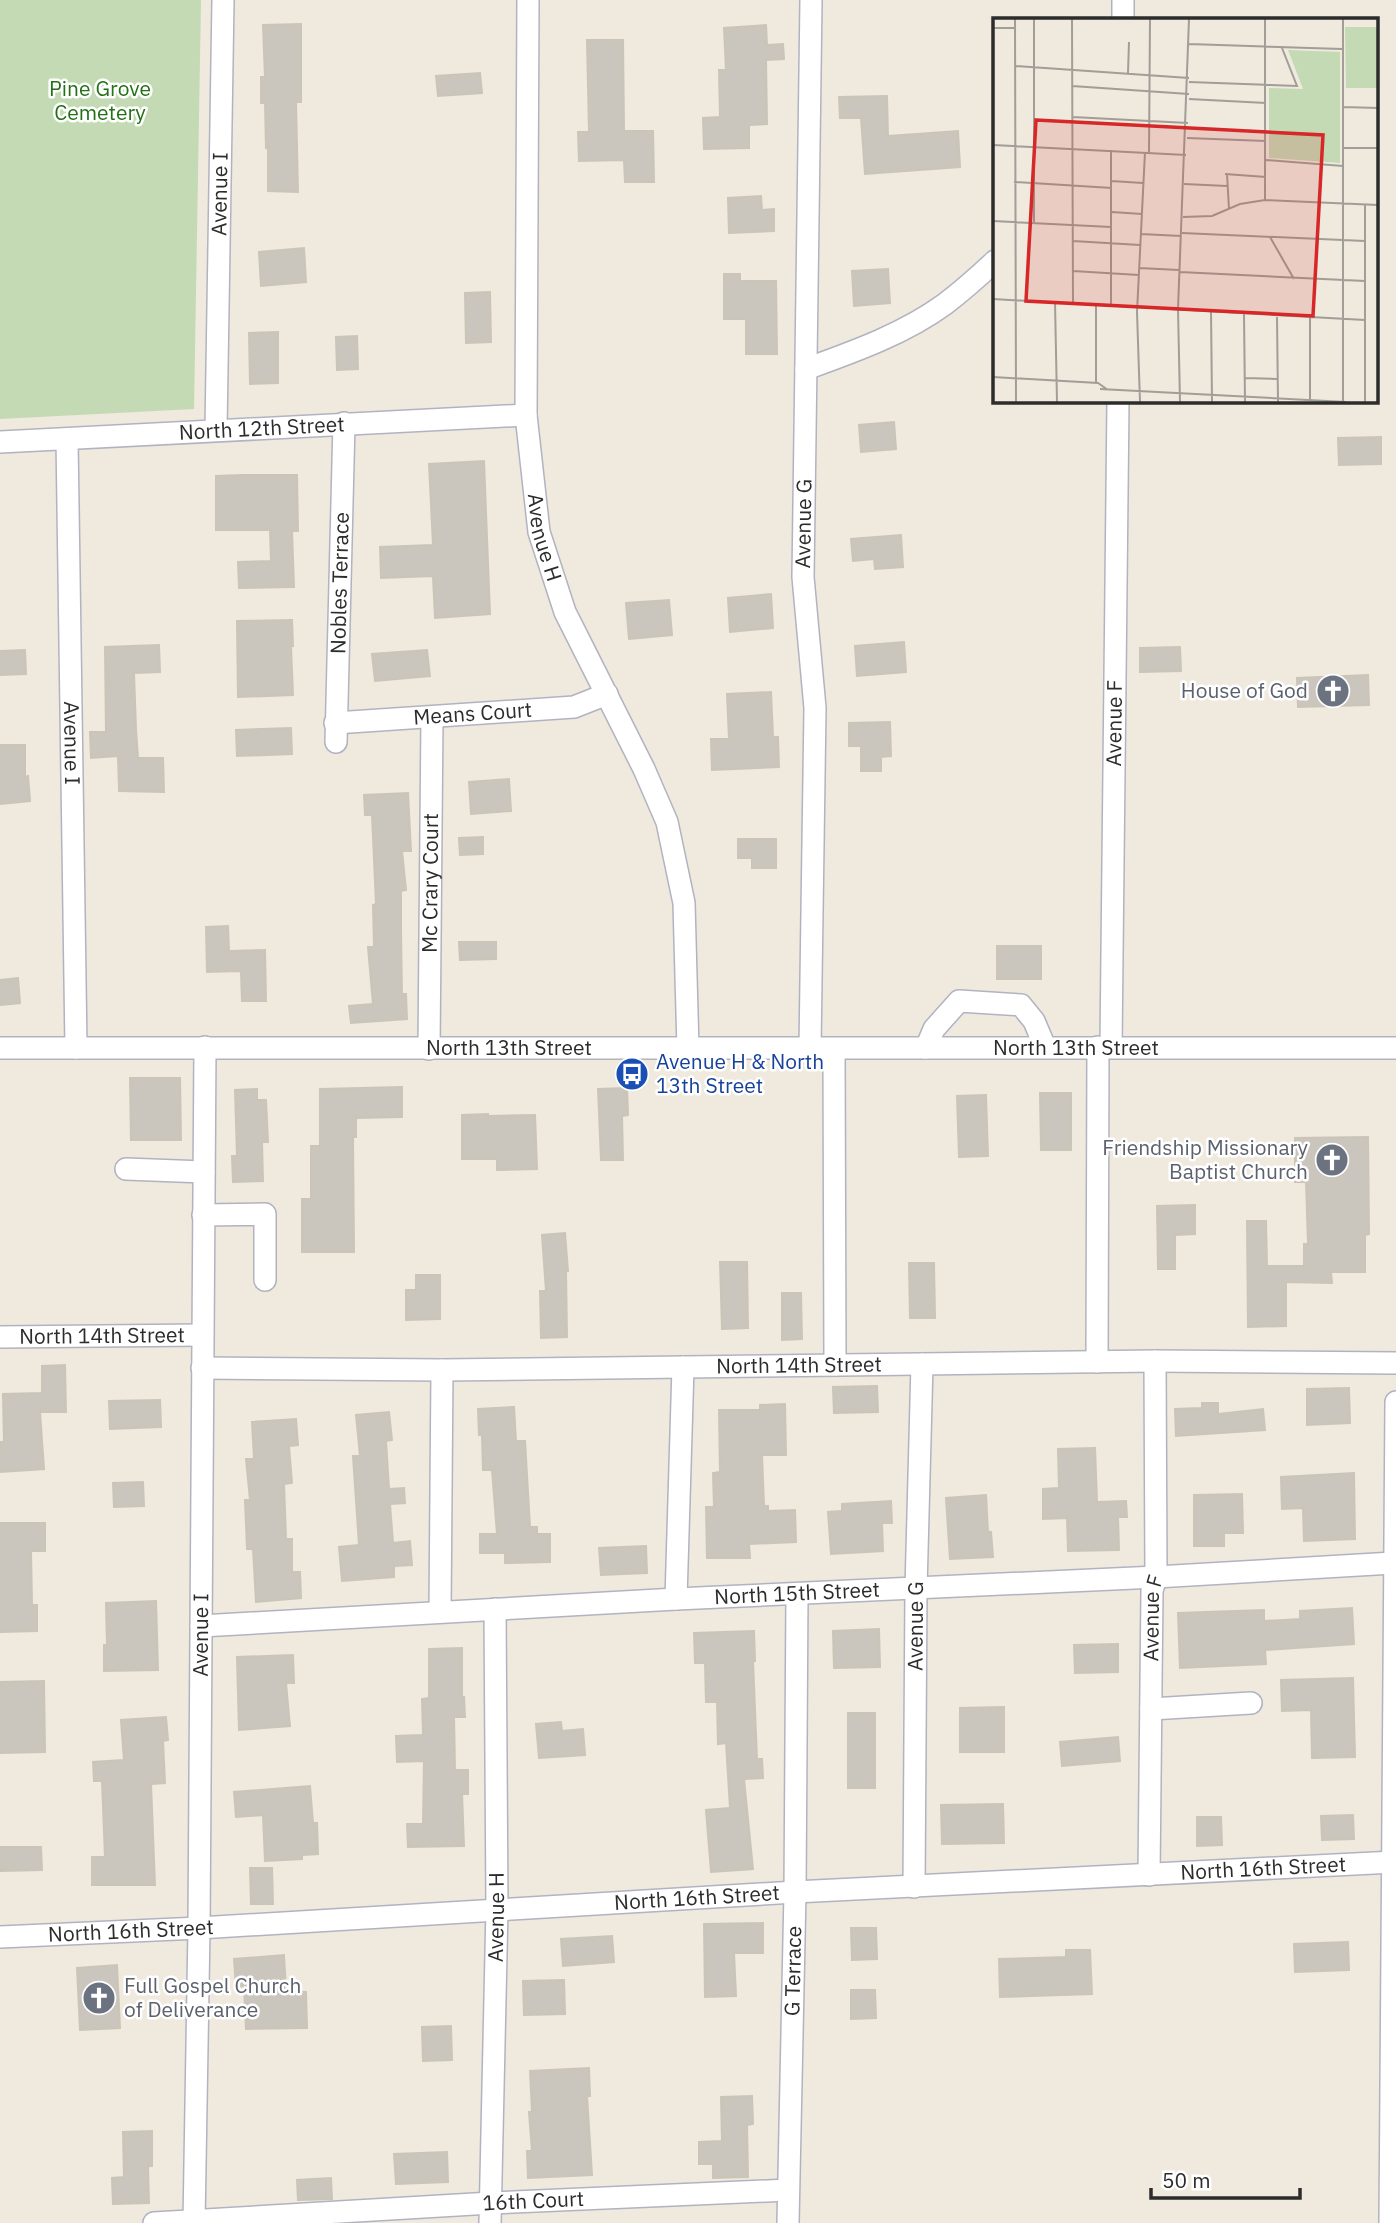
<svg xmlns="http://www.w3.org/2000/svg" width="1396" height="2223" font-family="'IBM Plex Sans',sans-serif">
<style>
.cemetery{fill:#c4dab4}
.building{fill:#cac5bd;stroke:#cbc5b7;stroke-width:2}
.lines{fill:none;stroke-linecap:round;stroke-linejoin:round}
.minor-casing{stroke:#b2b3c1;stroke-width:24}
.minor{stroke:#fff;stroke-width:21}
.labels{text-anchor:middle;stroke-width:5;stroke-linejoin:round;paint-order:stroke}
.park-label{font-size:21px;fill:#237016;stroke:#fff}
.street-label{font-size:21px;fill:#2c2c2c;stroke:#fff}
.worship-label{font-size:21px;fill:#5b616d;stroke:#fff;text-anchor:end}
.transit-label{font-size:21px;fill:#164399;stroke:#fff;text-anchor:start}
.inset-road{fill:none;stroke:#a19d97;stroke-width:2}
.view{fill:#d62828;fill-opacity:0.15;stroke:#d62828;stroke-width:3.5}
.inset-edge{fill:none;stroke:#2c2c2c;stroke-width:3.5}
</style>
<rect width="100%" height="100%" fill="#efe9de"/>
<path class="cemetery" d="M0,0H201L194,409L0,419Z"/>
<path class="building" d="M301,24V102H296L298,192L268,191V147L266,148L265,103H261V77H265L263,25Z
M766,25L767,45L783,44L784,59L766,60L767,124L749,125V148L704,149L703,118L720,117L719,70H726L724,28Z
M587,40H623L624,131H653L654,182H625L624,160L579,161L578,132H589Z
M480,73L482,93L438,96L436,76Z
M887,96L888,136L958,131L960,167L865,174L861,118H840L839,97Z
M761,196L762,210L774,209V231L729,233L728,198Z
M304,248L306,282L261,286L259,252Z
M888,269L890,303L854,306L852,271Z
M724,274H740V281H776L777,354H746V319H724Z
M490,292L491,342L466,343L465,293Z
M278,332V383L250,384L249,333Z
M357,336L358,369L337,370L336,337Z
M894,422L896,449L861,452L859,425Z
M1381,437V464L1339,465L1338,438Z
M484,461L490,614L435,618L433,576L381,578L380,547L433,545L429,464Z
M243,475H297L298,531H292L294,587L239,588L238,562L271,561L270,530H216V476Z
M901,535L903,567L875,569L874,559L853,561L851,539Z
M771,594L773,628L730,632L728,598Z
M669,600L672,635L629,639L626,603Z
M292,620L293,646H291L293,695L238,697L237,621Z
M904,642L906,672L857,676L855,646Z
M159,645L160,672L134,673L136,730L138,758H163L164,792L119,791L118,756L91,758L90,732H106L105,647Z
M1180,647L1181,671L1140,672V648Z
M25,650L26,674L0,675V651Z
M427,650L430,676L375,681L372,654Z
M1368,675L1369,705L1298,707L1297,678Z
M771,692L773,737H778L779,767L712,770L711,739H729L727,694Z
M890,722L891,756L881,757V771H861V746H849V723Z
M291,728L292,754L237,756L236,730Z
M0,745H25V777L28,776L30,801L0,804Z
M509,779L511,811L471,814L469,782Z
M408,793L411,851H402L406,890L401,891V933L402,994H406L407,1019L351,1023L349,1006L373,1004L368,947H374L373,905L376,904L372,815H365L364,795Z
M483,837V854L460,855L459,838Z
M738,839H776V868H752V858H738Z
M228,926L229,951L265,950L266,1001H242L241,971L207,972L206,927Z
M459,942H496V959L460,960Z
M997,946H1041V979H997Z
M18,978L20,1003L0,1005V980Z
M130,1078H180L181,1140H131Z
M402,1087V1117L356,1118V1137H353L354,1252H302V1199H311V1146H320V1089Z
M627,1088L628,1115L622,1116L623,1160H601L598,1089Z
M257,1089V1100H266L268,1142H262L263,1181L233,1182L232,1156H237L235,1090Z
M1040,1093H1071V1150H1041Z
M986,1095L988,1156L959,1157L957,1096Z
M488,1114V1116L535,1115L537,1169L497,1170V1159H462V1115Z
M1368,1137L1369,1234L1365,1235V1272H1331L1332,1283L1286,1282V1326L1248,1327L1247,1221H1266L1267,1266H1304V1244H1308L1306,1182H1295V1138Z
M1195,1205V1234L1175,1235V1269H1158L1157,1206Z
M565,1233L568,1271H566L567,1337L541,1338L540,1291H546L542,1235Z
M720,1262H747L748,1328L722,1329Z
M909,1263H934L935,1318H910Z
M416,1275H440V1319L406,1320V1290H416Z
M782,1293H801L802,1339L782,1340Z
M65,1365L66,1412H40L44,1469L0,1472V1442H4L3,1394L42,1393V1366Z
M877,1386L878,1412L834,1413L833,1387Z
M1349,1388L1350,1423L1307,1425V1389Z
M160,1400L161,1427L110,1429L109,1401Z
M1202,1403H1218V1414L1263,1409L1265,1430L1176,1436L1175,1409L1202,1408Z
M785,1404L786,1455H762L764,1506H768V1511L795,1510L796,1542L749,1544L750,1558H707L706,1507H714L713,1473L720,1472L719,1410H760V1405Z
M514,1407L516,1441H525L530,1527H537V1534H550V1562L505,1563V1553H480V1534H497L492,1470H483L482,1435H479L478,1409Z
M389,1412L392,1440L386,1441L389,1489L404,1488L405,1503L390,1504L393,1543L410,1541L412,1565L394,1566V1577L342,1581L339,1547L359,1545L353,1456H360L356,1415Z
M296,1419L298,1445L289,1446L292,1483L284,1484L286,1539H292V1572H300L301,1598L256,1602L253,1549H247L245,1500H250L246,1459H254L252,1422Z
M1095,1448L1097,1502L1126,1501L1127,1517H1118L1119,1550L1068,1551L1067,1518L1043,1519V1489L1059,1488L1058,1449Z
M1354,1473L1355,1539L1304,1541L1303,1508L1282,1509L1281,1477Z
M143,1482L144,1506L114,1507L113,1483Z
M1242,1494L1243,1533H1224V1546H1194V1495Z
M986,1495L988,1532H991L993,1557L950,1559L946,1498Z
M891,1501L892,1523H882L883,1551L831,1554L828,1512L842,1511V1504Z
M0,1523H45V1551H31L32,1605H37V1631L0,1632Z
M646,1546L647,1573L601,1575L599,1548Z
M156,1601L158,1670L104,1671V1645H107L106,1603Z
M1352,1608L1354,1644L1265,1650L1266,1664L1180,1668L1178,1613L1264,1610V1621L1300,1619V1611Z
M879,1629L880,1667L834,1668L833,1631Z
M754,1631L755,1661H753L757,1759H762L763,1778L744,1779L753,1869L711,1872L706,1810L730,1808L726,1743L718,1744L717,1702H706L705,1663H695L694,1633Z
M1118,1644V1672L1075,1673L1074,1645Z
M462,1648V1697H464L465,1717H454L455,1770H468V1794H462L464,1846L408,1847L407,1824H423L424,1761L397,1762L396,1736L423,1735L422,1699L429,1698V1649Z
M293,1655L294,1683H286L290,1726L239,1730L237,1657Z
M1353,1678L1355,1757L1312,1758L1311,1710L1282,1711L1281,1680Z
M44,1681L45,1752L0,1753V1682Z
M1004,1707V1752H960V1708Z
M848,1713H875V1788H848Z
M166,1717L168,1740L163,1741L165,1783L151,1784L155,1885H92V1857H105L102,1781H94L93,1762L124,1760L121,1720Z
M561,1722L562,1731L583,1729L585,1755L539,1758L536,1724Z
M1118,1737L1120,1761L1062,1766L1060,1742Z
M310,1786L313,1823H317L318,1854L302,1855V1859L265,1861L263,1815L236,1817L234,1792Z
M1003,1804L1004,1843L942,1844L941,1805Z
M1353,1815L1354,1839L1322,1840L1321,1816Z
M1197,1817H1221L1222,1845L1197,1846Z
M0,1847H41L42,1870L0,1871Z
M250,1868H272L273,1904H251Z
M763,1923V1953H734L736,1996L705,1997L704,1924Z
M851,1928H876L877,1959L852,1960Z
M612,1936L614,1962L563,1966L561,1939Z
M1348,1942L1349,1970L1295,1972L1294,1944Z
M1066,1950H1090L1092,1994L1000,1997L999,1959L1066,1957Z
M284,1955L286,1992H306L307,2028L246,2029L244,1986L236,1987L234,1959Z
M117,1965L120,2028L80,2030L77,1968Z
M564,1980L565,2014L524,2015L523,1981Z
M851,1990H875L876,2018L851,2019Z
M451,2026L452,2060L423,2061L422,2027Z
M589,2068L590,2096H587L592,2175L528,2178L527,2151H532L529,2112H532L530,2071Z
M752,2096L753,2124L747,2125L748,2177L713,2178V2164H699V2142L722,2141L721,2097Z
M152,2131V2166H148L149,2203L113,2204L112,2178L124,2177L123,2132Z
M447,2152L448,2182L396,2184L394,2154Z
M331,2178L332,2199L298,2200L297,2180Z"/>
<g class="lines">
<defs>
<g id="minor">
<path id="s1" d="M528,0L526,415L539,532L565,612L644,769L667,822L684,903L688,1049"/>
<path d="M1123,19V0"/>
<path d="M806,369C853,352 904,334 945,304C962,291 979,276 995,261"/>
<path id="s2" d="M216,430L223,0"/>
<path id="s3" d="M67,439L76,1048"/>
<path id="s4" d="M0,442L526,415"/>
<path id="s5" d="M335,723L574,707L607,694"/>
<path id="s6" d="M336,742L344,423"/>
<path id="s7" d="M1111,1047L1118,401"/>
<path id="s8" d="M0,1048H1396"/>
<path id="s9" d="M810,1048L815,708L803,577L811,0"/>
<path d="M926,1048L934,1029L959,1001L1021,1005L1034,1021L1045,1047"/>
<path id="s10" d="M429,1049L432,717"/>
<path d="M834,1049L835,1365"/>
<path d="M126,1169L204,1172"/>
<path d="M203,1215L265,1214V1280"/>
<path id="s11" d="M0,1337L202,1335"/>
<path d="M1097,1362L1098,1047"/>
<path id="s12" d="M202,1368L442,1370L1155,1361L1396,1363"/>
<path d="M676,1599L683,1367"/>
<path d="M440,1612L442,1370"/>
<path id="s13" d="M201,1626L676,1599L1156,1577L1393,1563"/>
<path d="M1151,1709L1251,1703"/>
<path id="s14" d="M1149,1875L1152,1591L1156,1577L1155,1361"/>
<path id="s15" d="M914,1887L916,1589L922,1364"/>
<path id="s16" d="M0,1937L199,1928L795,1892L1394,1862"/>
<path id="s17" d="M154,2223L491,2203L788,2190"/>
<path id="s18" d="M194,2223L199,1928L205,1047"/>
<path id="s19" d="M490,2223L497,1908L495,1609"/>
<path id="s20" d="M788,2223L795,1892L797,1595"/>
<path d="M1390,2223L1396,1402"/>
</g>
</defs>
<use href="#minor" class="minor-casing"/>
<use href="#minor" class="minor"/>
</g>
<defs>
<symbol id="church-disc" viewBox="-11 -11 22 22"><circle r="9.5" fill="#6b7280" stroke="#fff"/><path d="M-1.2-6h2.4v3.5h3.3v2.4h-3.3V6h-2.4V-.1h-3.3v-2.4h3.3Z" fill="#fff"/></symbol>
<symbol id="bus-disc" viewBox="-11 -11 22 22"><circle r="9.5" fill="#1a4fb4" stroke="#fff"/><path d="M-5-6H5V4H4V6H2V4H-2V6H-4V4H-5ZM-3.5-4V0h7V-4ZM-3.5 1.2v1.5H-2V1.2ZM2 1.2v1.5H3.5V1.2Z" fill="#fff"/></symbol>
</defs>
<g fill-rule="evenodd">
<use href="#church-disc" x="1314" y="672" width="38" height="38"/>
<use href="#bus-disc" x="613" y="1055" width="38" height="38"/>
<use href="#church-disc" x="1313" y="1141" width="38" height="38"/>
<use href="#church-disc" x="80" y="1979" width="38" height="38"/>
</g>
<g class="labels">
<g class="park-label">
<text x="100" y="96">Pine Grove<tspan x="100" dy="24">Cemetery</tspan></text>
</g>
<g class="street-label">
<text dy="7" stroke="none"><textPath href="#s2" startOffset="236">Avenue I</textPath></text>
<text dy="7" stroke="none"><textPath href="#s4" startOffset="262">North 12th Street</textPath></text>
<text dy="7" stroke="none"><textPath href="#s9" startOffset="525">Avenue G</textPath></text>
<text dy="7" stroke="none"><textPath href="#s1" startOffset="539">Avenue H</textPath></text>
<text dy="7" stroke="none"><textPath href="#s6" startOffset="159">Nobles Terrace</textPath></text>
<text dy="7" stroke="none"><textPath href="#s5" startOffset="138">Means Court</textPath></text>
<text dy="7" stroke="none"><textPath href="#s7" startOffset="324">Avenue F</textPath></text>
<text dy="7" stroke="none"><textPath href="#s3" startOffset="304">Avenue I</textPath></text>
<text dy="7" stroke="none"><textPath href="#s10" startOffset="166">Mc Crary Court</textPath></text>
<text dy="7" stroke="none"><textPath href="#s8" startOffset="1076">North 13th Street</textPath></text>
<text dy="7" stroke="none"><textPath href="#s8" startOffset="509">North 13th Street</textPath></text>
<text dy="7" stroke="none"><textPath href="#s11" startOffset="102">North 14th Street</textPath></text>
<text dy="7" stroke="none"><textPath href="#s12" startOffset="597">North 14th Street</textPath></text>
<text dy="7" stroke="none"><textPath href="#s13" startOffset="597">North 15th Street</textPath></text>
<text dy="7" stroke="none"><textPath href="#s14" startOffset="257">Avenue F</textPath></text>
<text dy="7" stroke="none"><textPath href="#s15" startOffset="261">Avenue G</textPath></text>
<text dy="7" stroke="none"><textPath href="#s18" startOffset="588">Avenue I</textPath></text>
<text dy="7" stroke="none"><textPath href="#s16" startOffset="1265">North 16th Street</textPath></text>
<text dy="7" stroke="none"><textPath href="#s16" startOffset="698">North 16th Street</textPath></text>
<text dy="7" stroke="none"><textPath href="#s19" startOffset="306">Avenue H</textPath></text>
<text dy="7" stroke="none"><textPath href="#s16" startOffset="131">North 16th Street</textPath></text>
<text dy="7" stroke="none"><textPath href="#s20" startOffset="252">G Terrace</textPath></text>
<text dy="7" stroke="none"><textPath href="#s17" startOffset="380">16th Court</textPath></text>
</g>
<g class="worship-label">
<text x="1308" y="698">House of God</text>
<text x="1308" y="1155">Friendship Missionary<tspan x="1308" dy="24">Baptist Church</tspan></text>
<text x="124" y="1993" text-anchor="start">Full Gospel Church<tspan x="124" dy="24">of Deliverance</tspan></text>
</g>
<g class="transit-label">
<text x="656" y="1069">Avenue H &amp; North<tspan x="656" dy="24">13th Street</tspan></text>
</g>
</g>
<g transform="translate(993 18)">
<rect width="385" height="385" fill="#efe9de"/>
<path d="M352,9H385V70H353ZM295,32L347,34V145L276,140V70L310,71Z" fill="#c4dab4"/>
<path class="inset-road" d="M22,1L23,384M41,1V204M79,1L80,285M272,1V182M350,1V384M0,10H22M196,26L349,31M22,48L196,60M135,55L136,24M196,64L304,68L289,30M79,68L196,76M196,81L273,85M350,89L385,90M80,99L195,105M194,120L273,123M0,127L193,137M350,130H385M118,132V287M156,134L157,1M273,142L350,148M232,156L273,159M234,156L236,191M118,163L150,165M21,164L119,170M191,166L234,168M372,187V384M119,194L149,196M190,199L219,198L247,186L272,182L385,187M0,203L118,209M189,215L372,223M148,216L188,218M277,219L301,261M80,223L147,227M146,250L186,252M80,253L146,257M187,254L372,263M0,281L372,302M62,284L64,384M103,286V365M218,293L219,384M251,296L252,384M284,299L285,384M317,300V382M0,359L105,365L115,372M252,360L284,361M107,371L353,384M147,384L144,294L152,134M187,384L185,291L196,1"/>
<path class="view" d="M43,102L330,117L320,298L33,283Z"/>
<rect width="385" height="385" class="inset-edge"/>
</g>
<path d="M1151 2188v10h149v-10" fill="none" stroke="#2c2c2c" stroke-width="3.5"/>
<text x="1162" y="2188" font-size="21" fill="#2c2c2c" stroke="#ffffff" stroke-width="5" paint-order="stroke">50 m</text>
</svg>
